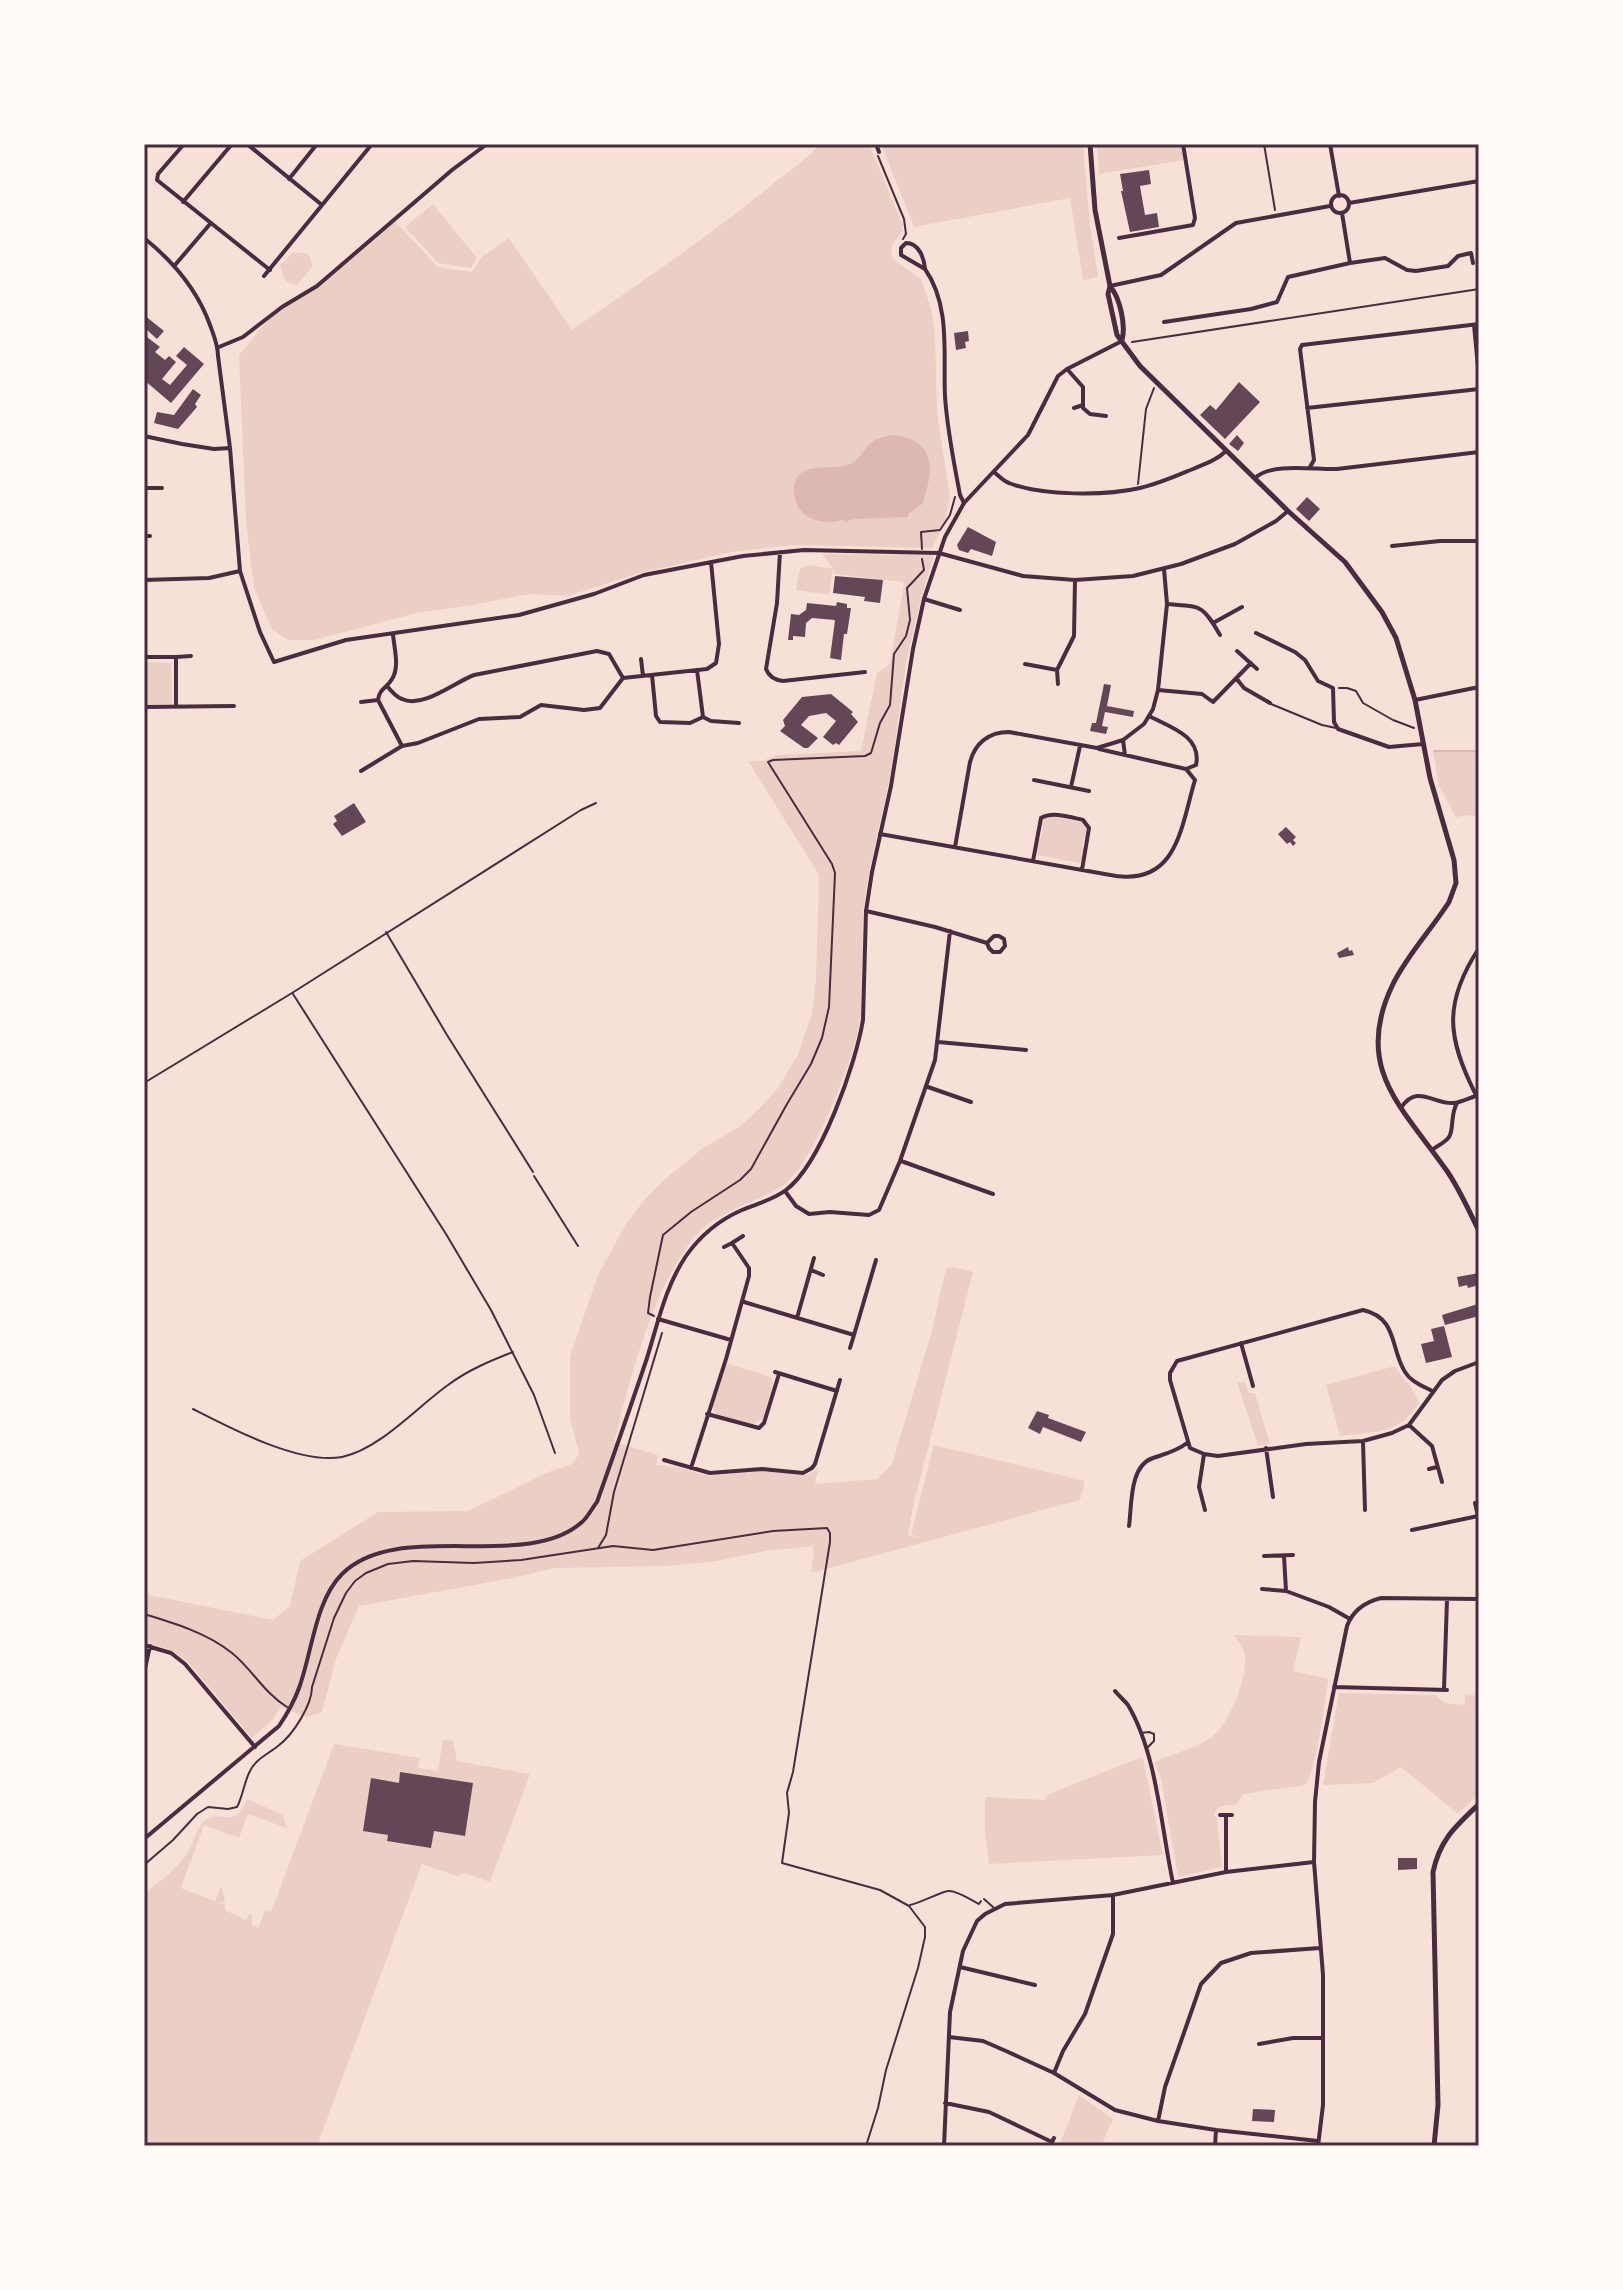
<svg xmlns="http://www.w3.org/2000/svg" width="1623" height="2290" font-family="'IBM Plex Sans',sans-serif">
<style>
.green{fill:#ebcfc5}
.water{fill:#dcb8b0}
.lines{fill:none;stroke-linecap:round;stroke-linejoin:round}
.stream{stroke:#dcb8b0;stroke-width:2}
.building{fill:#644757}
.path{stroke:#4a2c40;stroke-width:2}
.service{stroke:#4a2c40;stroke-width:2}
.minor{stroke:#4a2c40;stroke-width:4}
.tertiary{stroke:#4a2c40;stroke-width:4}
.secondary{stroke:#4a2c40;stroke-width:5}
.neatline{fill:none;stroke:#4a2c40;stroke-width:3}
</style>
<rect width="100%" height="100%" fill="#f7e1d7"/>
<path class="green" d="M820,144H869L903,225V231L893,243L891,253L893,259L921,279L931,308L935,332L937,412L950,498L944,525L932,548L794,545L732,552L639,573L568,596L530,594L473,605L417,613L314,640H288L272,629L254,588L246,522L239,355L273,314L321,282L394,220L438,267L472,272L482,257L509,238L572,330C638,284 705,239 768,188C786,173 804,162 820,144Z
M881,144H1083L1090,225L1098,277L1083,280L1070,198L914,227Z
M1097,144H1183L1185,160L1099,174Z
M433,204L477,258L471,268L438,263L405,227Z
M292,253H308L313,266L297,285C283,283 283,277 280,264L285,261Z
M822,554L934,555L921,599L906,664L891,772L869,872L863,912L861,1019C854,1057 813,1168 781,1187C749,1206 711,1212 689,1244C657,1287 637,1355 623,1407C620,1419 618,1431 614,1442L658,1455L656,1465L677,1467L709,1476L761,1471L807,1475L818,1469L815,1484L877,1479L892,1464L931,1334L946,1269L953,1267L973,1272L913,1507L908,1535L919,1538L911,1534L934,1445L1085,1481L1080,1500L811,1573L814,1546L765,1551L711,1562L665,1566L555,1568L513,1578L359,1606L336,1659L322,1712L306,1717L281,1707L272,1721L252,1738L188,1662L171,1650L144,1642V1594L273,1620L290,1606L300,1561L378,1512L468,1511L551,1471L572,1464L579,1454L570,1417V1356L598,1275L626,1224L645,1199L664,1180L703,1148L739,1127L761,1107L778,1088L798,1054L812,1014L816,979L819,875L748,761H763L776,755L861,751L877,673L890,664L904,584L903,582L835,574L833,568Z
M810,565L833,569L829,595L796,590L800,568Z
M144,662L171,663L172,704L144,705Z
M1433,750H1479V818L1469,815L1456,817L1439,786Z
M1052,816L1084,823L1087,828L1082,846L1084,848L1081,863L1035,855L1038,840L1041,838L1043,827L1041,823L1045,818Z
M729,1364L771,1377L773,1383L763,1418L751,1426L716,1415L712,1406L723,1366Z
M1395,1366C1405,1383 1413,1384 1419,1403C1400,1435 1372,1432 1340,1436L1326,1385Z
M1237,1382H1245L1249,1393H1255L1270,1444L1258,1446Z
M1234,1635L1301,1637L1293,1671L1328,1679V1682C1324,1704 1317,1770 1305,1785L1244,1794L1236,1805C1227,1805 1218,1804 1214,1814L1217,1818L1222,1867L1178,1877L1161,1779L1155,1764L1156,1761C1175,1753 1197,1748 1213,1736C1230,1724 1250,1671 1244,1651C1242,1646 1237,1640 1234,1635Z
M1339,1693L1436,1695L1444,1703L1465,1705V1694L1479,1696V1794L1458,1814L1401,1767L1373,1783L1323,1785Z
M443,1740L453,1741L457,1761L530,1774L490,1882L464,1873L457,1876L422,1864L317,2146H144V1894C160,1881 177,1869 189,1851C194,1842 197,1824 207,1819C224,1810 234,1830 247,1799L283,1815L287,1828L248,1814L239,1838L204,1825L181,1888L215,1901L221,1886L225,1900L224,1903L217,1904H225V1910L246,1920L249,1914L252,1915V1925L258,1928L265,1910L271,1912L334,1744L420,1758L418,1768L438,1771Z
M1139,1758L1143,1759L1163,1855L989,1864L985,1834V1797L1045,1800L1047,1795Z
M1079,2095L1113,2119L1101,2146H1059Z"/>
<path class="water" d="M896,435C937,442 934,471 922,504L908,514V517L856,519L849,520L847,523L843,520C820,526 794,518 794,490C794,483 796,477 801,473C815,464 835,470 850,464C860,460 864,448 872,442C879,437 888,436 896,435Z"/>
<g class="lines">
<path class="stream" d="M1434,751H1479"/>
</g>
<path class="building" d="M1149,170L1151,184L1140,186L1145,215L1157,213L1159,227L1130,232L1121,191H1123L1120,174Z
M144,315L164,331L157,339L147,330L144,333Z
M968,331L969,341L965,342L966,348L956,350L954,333Z
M147,337L160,347L155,352L165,360L169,356L176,362L162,379L170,385L187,365L176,356L184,347L204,364L171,403L144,380V341Z
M1239,382L1260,402L1225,439L1200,415L1210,405L1216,410Z
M193,389L201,395L195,404L197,407L178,429L154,423L157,412L174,415Z
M1237,435L1244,443L1238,451L1229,444Z
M1307,497L1320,509L1309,521L1296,509Z
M968,527L996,542L992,556L971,549L968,553L959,550L957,545Z
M835,576L883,580L880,603L864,601L865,597L833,593Z
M837,602L847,604V608H851L847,634H844L841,660L830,658L835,620L812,618L806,623L805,637L793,636V640H788L791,614L799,615L806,610L807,603L836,606Z
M1104,684L1111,685L1107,706L1134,711L1133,717L1105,712L1102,726L1108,727L1106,734L1090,731L1092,723H1096Z
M831,694L853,712L851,714L858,722L839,745L836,743L833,745L823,737L836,721L826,713L809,716L801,725L818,738L808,748H804L780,731L785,726L783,720L802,697Z
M354,803L366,822L342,836L333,824L337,821L334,816Z
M1286,827L1296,837L1293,840L1296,843L1293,846L1290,842L1287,844L1278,834Z
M1348,947L1349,951L1352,950L1354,955L1339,958L1337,953Z
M1479,1273V1285L1468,1288L1467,1285L1459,1287L1457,1277Z
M1478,1304L1479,1316L1445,1325L1442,1315Z
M1444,1326L1452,1357L1426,1363L1421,1344L1434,1341L1431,1329Z
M1037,1411L1049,1415L1048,1418L1086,1432L1081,1442L1043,1427L1040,1434L1028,1428Z
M400,1772L473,1783L465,1836L434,1831L431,1848L387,1841L388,1835L363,1831L371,1778L399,1783Z
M1398,1858H1417V1869L1398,1870Z
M1253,2109L1275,2110L1274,2122L1252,2121Z"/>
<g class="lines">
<path class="path" d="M1264,144L1275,210
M878,156L904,219L906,234L903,239
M1132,342L1479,289
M1138,484L1146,409L1154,388
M922,549L921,532L940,530L950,515L955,497
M1339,688H1347L1356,691L1363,703L1393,720L1414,728
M654,1316L648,1313L650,1297L663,1235L691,1212L740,1180L751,1169L787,1104L811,1064L822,1038L829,1007L835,873L832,864L768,762L773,760L865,756L871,753L880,723L890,705L894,654L906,636L910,620L907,588L924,570L922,559
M598,1548L606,1535L614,1492L662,1333
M144,1614C174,1623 207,1633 232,1653C252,1669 264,1693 287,1707
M144,1865L173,1840L197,1814L208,1807L228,1809L237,1807C243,1796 244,1782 250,1771C256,1759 268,1754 278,1746C293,1735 312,1705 312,1687L334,1618L346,1593L355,1581L366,1573L388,1564L413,1561L474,1563L521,1560L613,1546L653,1550L773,1531L827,1528L830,1533V1542L793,1772L787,1793L789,1813L782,1863L880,1890L909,1906L925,1927V1937L918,1968L886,2070L878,2108L866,2146
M910,1905C920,1903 943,1891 948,1891C957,1890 971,1900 979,1904L981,1901"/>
<path class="service" d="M1271,704L1322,725L1336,728
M386,932L447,1035L533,1172
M293,994L446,1234L491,1310L534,1395L555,1453
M144,1083L292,993L581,810L596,803
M534,1176L578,1246
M193,1409C230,1428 300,1465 342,1457C380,1449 417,1407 448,1385C468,1370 490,1361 513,1352
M1141,1733L1149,1732L1154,1734V1741L1148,1747
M984,1899L993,1907"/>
<path class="minor" d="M184,144L158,174L157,180L270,270
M247,144L322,205
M876,144L879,152
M1330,144L1339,196
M289,179L317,144
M1331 204a9 9 0 1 1 18 0a9 9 0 1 1-18 0Z
M183,202L232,144
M1349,203L1479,181
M144,238C174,262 197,289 210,325C214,336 218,345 218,356L230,448L240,571L260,632L274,662L346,640L519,615L594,594L644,575L743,556L804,550L939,553L1023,576L1075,580L1133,576L1181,564L1235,544L1276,521L1288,511
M1119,238L1193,225L1195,218L1183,144
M906,243C919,243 924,258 925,269L901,255V248Z
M1350,263L1385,258L1407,270L1416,271L1448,266L1458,256L1471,253L1473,263
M175,265L210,224
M925,269C951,306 943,355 945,396C947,429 954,463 960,495L964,503
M264,276L372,144
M1110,286L1161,275L1236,223L1330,206
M1164,322L1251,309L1277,302L1288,277L1350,263L1342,213
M1474,325L1479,377
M219,347L243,337L282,307L317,286L452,170L487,144
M1067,369L1083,387V408L1090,414L1106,416
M1074,408L1083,405
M1307,408L1479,389
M144,436L182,444L214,449L230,448
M1310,467L1314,460L1300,349L1302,345L1479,324
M994,472C999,476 1003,481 1009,483C1042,496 1105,496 1140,488C1158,484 1176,476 1193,469C1205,464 1217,460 1226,451
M1255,478C1272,462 1315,470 1337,469L1479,452
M144,488H162
M144,536H150
M1392,546L1440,541H1479
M780,552L777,603L766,669C769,677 775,680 783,681L865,672
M144,580L209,578L240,571
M924,599L960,610
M1167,604C1202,607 1202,604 1220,635
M1213,623L1242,607
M1256,633L1295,652L1305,660L1318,681L1333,688L1334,722L1338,729L1389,747L1423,744
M393,634C394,648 400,667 392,679C387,688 379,689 378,700L402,746L418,743L479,719L520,717L541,705L584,710L600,708L623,678L707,669L716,663L719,644L711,562
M1237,651L1257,669
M144,657H176V706
M176,657L191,656
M641,659L643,676
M1025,664L1057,670
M697,670L703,717L711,721L739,723
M652,675L656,716L660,722L690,723L703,717
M1236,678L1244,688L1270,703
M1058,684L1057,670L1074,636L1075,580
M387,686C391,691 396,697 402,699C423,709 455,682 474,675L597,651L609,654L623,678
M1158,690L1202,694L1213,702L1251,663
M361,702L378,700
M144,707L234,706
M1123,740L1125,755
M1099,749L1186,769
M361,771L402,746
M1034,780L1089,791
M1071,787L1080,746
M880,834L1116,876C1178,884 1181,826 1195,780L1186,769L1196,765C1202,736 1170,727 1149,716
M955,847L970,762C975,743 989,732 1009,732L1097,748L1123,740L1144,724L1153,709L1158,690L1167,604L1164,569
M1033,861L1041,818C1052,811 1070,817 1083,820L1089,828L1082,870
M866,911L935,927L987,943L994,936H999L1004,939L1005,946L1000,952H993L989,948L987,943
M938,1042L1026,1050
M928,1087L971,1102
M1476,1095C1447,1038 1443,1003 1479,948
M1401,1108C1417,1083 1434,1105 1454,1103C1463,1102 1471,1097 1479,1095
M1432,1150C1437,1146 1446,1142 1449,1137C1454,1130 1450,1115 1457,1103
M901,1161L993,1194
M785,1191L796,1206L809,1214L830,1212L869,1215L879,1210L900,1161L935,1060L950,931
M732,1243L743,1236
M811,1270L823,1275
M744,1302L854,1335L876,1260
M797,1318L814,1258
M658,1319L731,1340
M1241,1343L1253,1386
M850,1348L854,1335
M775,1372L837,1391
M1432,1391C1423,1386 1411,1382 1405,1372C1390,1348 1398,1318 1363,1310L1177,1361L1170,1373V1380L1190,1448L1204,1454L1218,1456L1306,1444L1363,1441L1392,1433L1409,1425L1442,1380L1455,1371L1479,1362
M707,1414L759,1428L764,1423L779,1374
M1409,1425L1432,1446L1442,1482
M1363,1441L1365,1510
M1266,1448L1273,1497
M1204,1454L1199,1487L1205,1510
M664,1460L710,1473L762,1469L803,1473L812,1468L815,1464L840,1380
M691,1468L726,1359L749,1276V1268L732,1243L724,1247
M1429,1469L1437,1467
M1475,1503L1478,1516
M1129,1526C1132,1505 1129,1466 1153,1458C1165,1454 1177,1451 1187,1443
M1412,1530L1478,1516L1479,1521
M1264,1556L1293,1555
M1284,1556L1286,1591L1329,1607L1350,1619
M1262,1589L1286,1591
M144,1645L171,1653L185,1664L255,1747
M144,1673L150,1646
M1334,1687L1447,1690
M1444,1689L1447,1600
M1115,1691C1119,1696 1124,1700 1128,1705C1157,1754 1161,1827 1173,1883
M1220,1815H1232
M1226,1815V1872
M960,1967L1035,1985
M949,2037L983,2041L1006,2051L1054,2073L1115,2110L1158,2121L1216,2130L1318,2141
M1259,2044L1293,2038H1323
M1054,2073L1063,2051L1085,2014L1113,1934V1895
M945,2103L989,2112L1052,2142L1054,2138
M1158,2121L1165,2087L1201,1984L1221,1963L1251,1953L1320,1948
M944,2146L950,2012L963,1951L977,1921L985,1914L1005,1904L1113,1895L1226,1872L1314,1862
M1215,2146L1216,2130
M1318,2146L1323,2105V1975L1314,1862L1315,1802L1319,1762L1347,1626C1353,1610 1365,1602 1381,1598L1479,1599"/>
<path class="tertiary" d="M1415,700L1479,687
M144,1839L279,1726C287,1714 294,1702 299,1688C312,1653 315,1601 342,1574C398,1518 525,1573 582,1522C588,1517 592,1508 597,1502C614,1454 631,1406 647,1358C658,1323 665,1287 686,1256C700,1236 719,1220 742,1210C756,1204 773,1200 786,1190C821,1164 856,1063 863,1020L866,911L872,872L891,786L913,649L924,599L945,537L964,503L1028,435L1058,376L1067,369L1122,341"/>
<path class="secondary" d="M1090,144L1095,210L1110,286L1108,294L1117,335L1140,366L1288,511L1345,562L1382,612L1396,638L1415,700L1430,778L1454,860L1456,883L1449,902C1431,930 1408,954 1393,984C1352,1068 1403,1108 1447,1171C1460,1190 1469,1211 1479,1231
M1110,286C1120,298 1126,325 1122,340
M1434,2146L1438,2105L1433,1872C1440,1839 1456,1826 1479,1804"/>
</g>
<rect width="1623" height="2290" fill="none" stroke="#fffaf5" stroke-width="292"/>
<rect x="146" y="146" width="1331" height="1998" class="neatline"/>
</svg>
